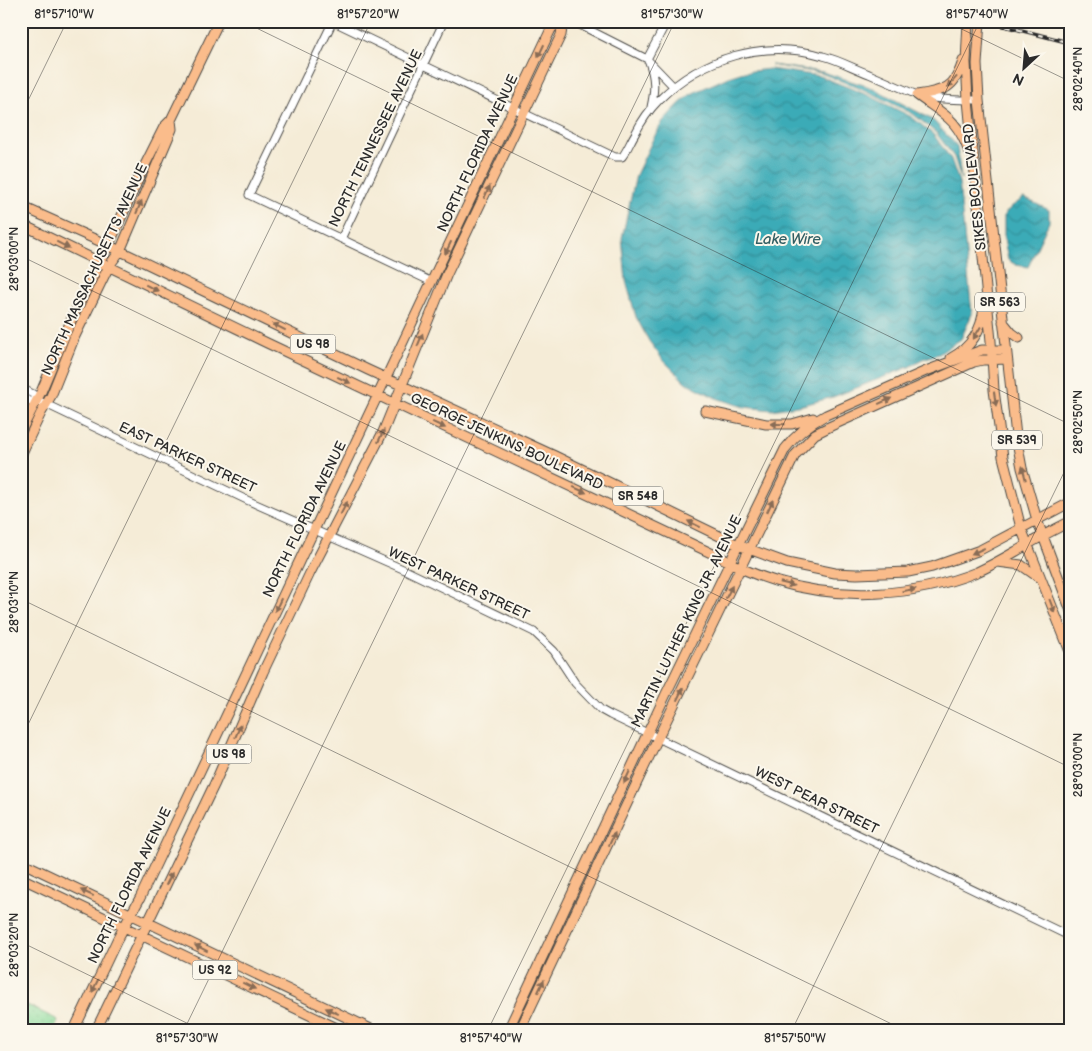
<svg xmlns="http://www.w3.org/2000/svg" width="1092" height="1051" font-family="'Balsamiq Sans',sans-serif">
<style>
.grass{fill:url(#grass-dots);stroke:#5b8363}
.water{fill:url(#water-waves);stroke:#336b71}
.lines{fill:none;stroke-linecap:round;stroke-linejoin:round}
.minor-casing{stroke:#494845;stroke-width:9}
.major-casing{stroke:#494845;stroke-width:11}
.minor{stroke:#fff;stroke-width:7}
.major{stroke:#fabc8b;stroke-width:9}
.rail-casing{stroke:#2b2b2b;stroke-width:4}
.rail{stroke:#fbf7ec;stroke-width:2;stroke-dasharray:5.5;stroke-linecap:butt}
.oneway{fill:#886c56}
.ticks{fill:none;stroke:#2b2b2b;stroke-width:1;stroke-opacity:0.45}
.labels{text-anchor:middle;stroke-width:4;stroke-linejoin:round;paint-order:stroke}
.shield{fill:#fbf7ec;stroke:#696865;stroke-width:1}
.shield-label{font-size:12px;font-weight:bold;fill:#2b2b2b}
.street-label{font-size:14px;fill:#2b2b2b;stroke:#fbf7ec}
.water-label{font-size:15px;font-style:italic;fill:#315e63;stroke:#fbf7ec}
.neatline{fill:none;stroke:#2b2b2b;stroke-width:2}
.ticks-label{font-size:12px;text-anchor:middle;fill:#2b2b2b}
</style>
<defs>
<pattern id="grass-dots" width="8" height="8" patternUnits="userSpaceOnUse" patternTransform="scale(1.25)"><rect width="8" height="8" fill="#8bdb9b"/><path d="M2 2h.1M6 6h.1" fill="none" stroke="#78bc86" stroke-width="1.8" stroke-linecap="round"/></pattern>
<pattern id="water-waves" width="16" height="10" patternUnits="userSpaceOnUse" patternTransform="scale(1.25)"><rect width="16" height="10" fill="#3babb7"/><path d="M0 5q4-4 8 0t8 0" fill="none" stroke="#328b95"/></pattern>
</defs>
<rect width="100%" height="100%" fill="#fbf7ec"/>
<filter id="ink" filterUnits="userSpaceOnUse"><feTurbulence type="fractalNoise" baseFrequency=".02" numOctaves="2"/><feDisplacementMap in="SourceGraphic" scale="10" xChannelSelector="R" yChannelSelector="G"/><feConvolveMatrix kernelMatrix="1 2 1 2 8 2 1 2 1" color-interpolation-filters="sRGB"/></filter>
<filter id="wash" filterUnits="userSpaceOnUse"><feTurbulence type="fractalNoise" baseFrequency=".0096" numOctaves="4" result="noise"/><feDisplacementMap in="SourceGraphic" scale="20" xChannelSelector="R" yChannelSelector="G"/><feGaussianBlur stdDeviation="1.12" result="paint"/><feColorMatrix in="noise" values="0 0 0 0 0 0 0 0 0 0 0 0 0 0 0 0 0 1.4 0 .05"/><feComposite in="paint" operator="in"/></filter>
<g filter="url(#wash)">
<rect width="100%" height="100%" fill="#f5ecd7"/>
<path class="grass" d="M21,1002L58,1020L54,1030H21Z"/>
<path class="water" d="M771,65L823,72L873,88L933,120L957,146L961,179L954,157L936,133L913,114L871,93L821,73Z
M770,69L820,76L870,96L912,117L934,135L951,159L959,182L972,314L961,339L939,354L922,359L909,367L833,397L803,405L772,410L744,407L716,398L685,382L663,360L649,341L636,317L626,281L622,238L636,175L653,139L663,121L678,105L691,94L728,77L744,72Z
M1024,198L1049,210V222L1028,267L1016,265L1008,260L1004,239V215L1011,207Z"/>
</g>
<g filter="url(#ink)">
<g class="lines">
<defs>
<path id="minor" d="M332,21L615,157H622C628,149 630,142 635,134C641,122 650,109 659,100C702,57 764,39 823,56C839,60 853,68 869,74C885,81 901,88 917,95C938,100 958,100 979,100
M333,21L249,195L432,282
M572,21L647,59L673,86
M647,59L667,21
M649,62C655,78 655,90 651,107
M341,239L444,21
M21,388L33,394L37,400
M21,397L30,401L37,400L54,408L249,501L405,570L534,632L554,651L575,683L601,710L610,715L1071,937"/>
<path id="major" d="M968,21L966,62L968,100L991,341L994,390L1003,457L1021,528L1071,654
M980,21L977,64L979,100L1016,436L1022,468L1037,520L1071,611
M917,95C944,115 957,118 969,152
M917,95C945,91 955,88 963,61
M21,206L108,245L368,370L555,456L738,545L787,563L835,573L857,574L908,572L932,567L980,550L1071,502
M21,224L267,343L730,562C744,571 759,576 775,581C841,601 913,597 977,572C995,564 1011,554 1027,545C1041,536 1056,529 1071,521
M1003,322L1012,333L1019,338
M951,358C972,347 982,330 984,307
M705,411L766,424H792L813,418
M21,431L41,392L73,316L112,238L141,173L164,127L171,120L219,21
M21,455L41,413L51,396L75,336L109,266L120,251L172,129L171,120
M998,562L1021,565L1041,579
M21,862L373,1030
M21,878L341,1030
M74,1030L117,940L140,898L551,29L559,21
M96,1030L215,783L263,672L310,573L383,432L447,274L561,35L563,21
M508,1030L666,694L785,449C796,434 809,424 826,415L926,371L982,350H1006
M520,1030L658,738L795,455L815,434L831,426L974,362L983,360L1007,359"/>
</defs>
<use href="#minor" class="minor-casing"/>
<use href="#major" class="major-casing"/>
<use href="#minor" class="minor"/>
<use href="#major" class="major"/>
<defs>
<path id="rail" d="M985,21L1071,43"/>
</defs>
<use href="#rail" class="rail-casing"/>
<use href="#rail" class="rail"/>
</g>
<defs><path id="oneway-solid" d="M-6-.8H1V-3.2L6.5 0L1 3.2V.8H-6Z" transform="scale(1.25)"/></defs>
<g class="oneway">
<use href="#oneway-solid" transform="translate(541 51) rotate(115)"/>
<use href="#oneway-solid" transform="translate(952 82) rotate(132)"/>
<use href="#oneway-solid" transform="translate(487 192) rotate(-65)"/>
<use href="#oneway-solid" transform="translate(139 207) rotate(-67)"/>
<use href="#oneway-solid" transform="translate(63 245) rotate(26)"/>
<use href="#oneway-solid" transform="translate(448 248) rotate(116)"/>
<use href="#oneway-solid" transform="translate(152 288) rotate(26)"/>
<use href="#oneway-solid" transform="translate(279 327) rotate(-154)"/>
<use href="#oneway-solid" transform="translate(977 333) rotate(121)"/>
<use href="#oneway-solid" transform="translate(420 340) rotate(-68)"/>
<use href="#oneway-solid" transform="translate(344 380) rotate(25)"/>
<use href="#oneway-solid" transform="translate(995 399) rotate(82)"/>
<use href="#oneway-solid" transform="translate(885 401) rotate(-24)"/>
<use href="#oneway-solid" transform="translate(778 424) rotate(-178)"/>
<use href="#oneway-solid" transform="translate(439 425) rotate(25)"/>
<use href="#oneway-solid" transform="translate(381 436) rotate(-65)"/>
<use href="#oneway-solid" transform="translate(1024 473) rotate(-104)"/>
<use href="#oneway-solid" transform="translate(580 490) rotate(24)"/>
<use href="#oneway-solid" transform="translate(770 506) rotate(-65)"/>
<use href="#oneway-solid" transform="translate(344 508) rotate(-62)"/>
<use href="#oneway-solid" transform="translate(694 524) rotate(-154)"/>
<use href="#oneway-solid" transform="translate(978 551) rotate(156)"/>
<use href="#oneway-solid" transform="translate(787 584) rotate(14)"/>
<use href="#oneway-solid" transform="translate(909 590) rotate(-9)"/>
<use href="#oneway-solid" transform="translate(729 592) rotate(-63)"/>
<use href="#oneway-solid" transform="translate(278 605) rotate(115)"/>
<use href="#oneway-solid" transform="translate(1052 606) rotate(69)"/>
<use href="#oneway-solid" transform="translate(680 694) rotate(-64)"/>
<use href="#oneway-solid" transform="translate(238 731) rotate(-67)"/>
<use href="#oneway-solid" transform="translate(627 777) rotate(115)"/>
<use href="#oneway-solid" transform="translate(612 839) rotate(-65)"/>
<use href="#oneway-solid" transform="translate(169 879) rotate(-64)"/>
<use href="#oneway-solid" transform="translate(87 893) rotate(-155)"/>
<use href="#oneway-solid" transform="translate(201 948) rotate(-154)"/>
<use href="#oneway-solid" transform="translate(95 986) rotate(116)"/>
<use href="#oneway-solid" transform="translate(249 986) rotate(26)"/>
<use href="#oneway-solid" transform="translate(541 986) rotate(-65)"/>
<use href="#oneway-solid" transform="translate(332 1011) rotate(-155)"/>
</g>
</g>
<path class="ticks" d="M242,21L1071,425M945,21L1071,82M21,115L67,21M21,256L1071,768M21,599L904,1030M21,739L371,21M21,942L201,1030M184,1030L675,21M488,1030L980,21M792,1030L1071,458"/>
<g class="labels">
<g class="shield">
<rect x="975" y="292.5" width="50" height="19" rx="4"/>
<rect x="290.5" y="334.5" width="45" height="19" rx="4"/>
<rect x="992" y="430.5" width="50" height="19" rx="4"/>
<rect x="613" y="486.5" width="50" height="19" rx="4"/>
<rect x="206.5" y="744.5" width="45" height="19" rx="4"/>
<rect x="192.5" y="960.5" width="45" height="19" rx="4"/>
</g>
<g class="shield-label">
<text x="1000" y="306">SR 563</text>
<text x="313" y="348">US 98</text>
<text x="1017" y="444">SR 539</text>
<text x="638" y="500">SR 548</text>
<text x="229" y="758">US 98</text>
<text x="215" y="974">US 92</text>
</g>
<g class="street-label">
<text transform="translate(375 138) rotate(-64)" y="5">NORTH TENNESSEE AVENUE</text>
<text transform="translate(477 153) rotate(-65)" y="5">NORTH FLORIDA AVENUE</text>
<text transform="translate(974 187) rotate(-96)" y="5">SIKES BOULEVARD</text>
<text transform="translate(94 269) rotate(-65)" y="5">NORTH MASSACHUSETTS AVENUE</text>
<text transform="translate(507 441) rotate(25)" y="5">GEORGE JENKINS BOULEVARD</text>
<text transform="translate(188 457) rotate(25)" y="5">EAST PARKER STREET</text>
<text transform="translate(304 519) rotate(-64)" y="5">NORTH FLORIDA AVENUE</text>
<text transform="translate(459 583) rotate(25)" y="5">WEST PARKER STREET</text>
<text transform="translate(686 621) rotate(-64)" y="5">MARTIN LUTHER KING JR. AVENUE</text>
<text transform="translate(817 800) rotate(26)" y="5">WEST PEAR STREET</text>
<text transform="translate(129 885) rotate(-64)" y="5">NORTH FLORIDA AVENUE</text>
</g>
<g class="water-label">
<text x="788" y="244">Lake Wire</text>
</g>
</g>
<rect width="1092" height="1051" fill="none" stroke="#fbf7ec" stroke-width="55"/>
<g transform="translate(1024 68) rotate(206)" stroke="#fbf7ec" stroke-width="4" paint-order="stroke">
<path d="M0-4L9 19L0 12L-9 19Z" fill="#2b2b2b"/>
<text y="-8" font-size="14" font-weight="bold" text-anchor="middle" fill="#2b2b2b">N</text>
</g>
<rect x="28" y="28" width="1036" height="996" class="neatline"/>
<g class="ticks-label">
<text x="64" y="18">81°57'10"W</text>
<text x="368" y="18">81°57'20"W</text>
<text x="672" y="18">81°57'30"W</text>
<text x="977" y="18">81°57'40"W</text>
<text transform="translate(1078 79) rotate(-90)" y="4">28°02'40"N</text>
<text transform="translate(14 259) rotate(-90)" y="4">28°03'00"N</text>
<text transform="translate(1078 422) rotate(-90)" y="4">28°02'50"N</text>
<text transform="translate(14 602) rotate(-90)" y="4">28°03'10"N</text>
<text transform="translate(1078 765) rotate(-90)" y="4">28°03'00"N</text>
<text transform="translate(14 945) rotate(-90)" y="4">28°03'20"N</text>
<text x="187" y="1042">81°57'30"W</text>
<text x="491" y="1042">81°57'40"W</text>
<text x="795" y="1042">81°57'50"W</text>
</g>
</svg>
